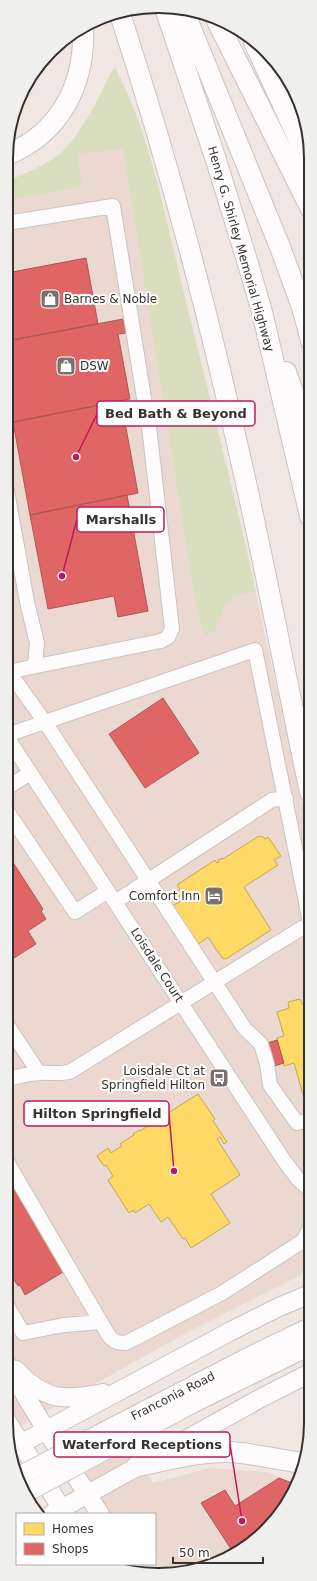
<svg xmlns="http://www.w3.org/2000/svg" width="317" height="1581" font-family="'DejaVu Sans',sans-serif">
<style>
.built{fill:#ebd9d1}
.green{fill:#d9dfbe}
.homes{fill:#ffd966;stroke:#c3a755}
.shops{fill:#e06666;stroke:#ad5655}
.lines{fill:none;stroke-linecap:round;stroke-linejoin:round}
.minor-casing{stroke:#cac3c0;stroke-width:16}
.major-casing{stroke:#cac3c0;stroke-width:20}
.highway-casing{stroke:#cac3c0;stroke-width:22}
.minor{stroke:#fdfbfb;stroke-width:14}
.major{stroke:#fdfbfb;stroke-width:18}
.highway{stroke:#fdfbfb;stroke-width:20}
.major-bridge-casing{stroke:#cac3c0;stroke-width:20;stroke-linecap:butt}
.major-bridge{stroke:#fdfbfb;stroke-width:18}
.labels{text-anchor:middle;stroke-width:4;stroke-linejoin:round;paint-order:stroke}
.street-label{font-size:12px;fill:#37312d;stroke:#fff}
.poi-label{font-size:12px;fill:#37312d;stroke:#fff;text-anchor:start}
.rim{fill:none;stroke:#37312d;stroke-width:2}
.leader{fill:none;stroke:#c2185b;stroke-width:1.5}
.callout-dot{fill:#c2185b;stroke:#fff;stroke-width:1.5}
.callout{fill:#fff;stroke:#c2185b;stroke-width:1.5}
.callout-label{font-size:13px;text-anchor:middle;font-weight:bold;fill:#37312d}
</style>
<rect width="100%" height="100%" fill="#f0e7e3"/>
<path class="built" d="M123,148L238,512L310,839V1268L305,1273L184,1334L8,1433L6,1422L7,201L81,187L77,154Z
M129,1447L153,1483L211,1468L267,1472L297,1484L295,1490L259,1537L207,1567L161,1573L155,1564V1514H90L81,1484L87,1472Z"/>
<path class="green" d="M115,67C150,134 164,212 182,285C207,387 233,488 256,591L234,596L224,608L215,630L206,637L198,617L123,149L78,154L82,187L7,201V181C27,172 50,165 66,148C75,139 91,112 98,99C104,88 107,77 115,67Z"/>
<path class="homes" d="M259,836L260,837L262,836L265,839L268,837L281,856L274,860L278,865L244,887L271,930L226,959L222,958L208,937L196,946L171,907L182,900L177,892L180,889L177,885L215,860L217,863L219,862L218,860L222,858L223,859Z
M300,999L302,1004L306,1003L310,1016V1097L304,1098L294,1063L284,1066L277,1038L284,1036L277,1012L289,1008L288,1002Z
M198,1094L215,1119L213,1121L227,1142L224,1144L220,1137L217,1139L240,1175L211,1194L230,1223L191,1248L185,1238L183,1239L168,1217L161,1222L149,1204L135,1213L134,1210L129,1213L108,1180L113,1176L106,1165L104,1166L97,1156L108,1148L111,1153L122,1146L120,1144L134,1135L133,1134L139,1130L140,1131Z"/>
<path class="shops" d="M86,258L98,324L7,341V273Z
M123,319L126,333L118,334L130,399L13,422L7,390V341Z
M121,401L138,493L30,515L13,422Z
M127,495L148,611L118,617L114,596L48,609L30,515Z
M163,698L199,753L145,788L109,734Z
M7,853L43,909L41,911L46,919L28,931L36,944L6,963Z
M277,1040L284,1063L271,1067L264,1044Z
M13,1185L63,1272L25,1295L20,1285L18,1286L12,1277L10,1278L6,1271V1189Z
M279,1478L297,1485L295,1490L259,1537L233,1552L201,1503L225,1490L235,1506Z"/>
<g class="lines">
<defs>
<path id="minor" d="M7,491L27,602L37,643L35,666
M7,672L161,641L168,637L172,629L150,435L113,206L7,223
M9,672L45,722L245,1029L261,1044L267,1064L270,1085L297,1123L310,1120
M7,735L255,650L310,922
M7,737L283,1159L297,1178L310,1190
M7,788L30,773
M7,811L75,912L108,891
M115,902L272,800L286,798
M6,1023L39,1073
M6,1080C17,1076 29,1074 40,1073C50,1072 62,1075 71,1071L297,931L310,924
M6,1160L109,1336C114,1342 118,1343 126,1343L222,1293L303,1241L310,1228
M6,1304L23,1333L64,1325L101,1322"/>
<path id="major" d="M6,1363L46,1430L100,1514
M16,1370C45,1401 64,1401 103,1393
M6,1420L65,1514
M97,1435L254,1354L310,1327
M11,1449L231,1331L279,1307L310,1294
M106,1450L194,1403L310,1346
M52,1514L259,1399L310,1373
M131,1564L136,1572"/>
<path id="highway" d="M165,8L216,160L249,267L262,312L310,516
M183,9L280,247L302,307L311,341
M119,11C170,166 211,324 246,483C269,586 288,689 310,792
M216,19L311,209
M254,42L311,166
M7,155C60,133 85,85 83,29
M286,372L310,439
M137,1466C164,1461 201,1451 228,1452C254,1453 278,1460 303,1463"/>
</defs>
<use href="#minor" class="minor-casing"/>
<use href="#major" class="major-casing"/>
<use href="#highway" class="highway-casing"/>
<use href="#minor" class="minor"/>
<use href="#major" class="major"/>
<use href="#highway" class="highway"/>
<defs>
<path id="major-bridge" d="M17,1477L97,1435
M26,1493L106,1450"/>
</defs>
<use href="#major-bridge" class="major-bridge-casing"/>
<use href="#major-bridge" class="major-bridge"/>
</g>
<defs>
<symbol id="shop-square" viewBox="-11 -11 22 22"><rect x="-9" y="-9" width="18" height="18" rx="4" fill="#78716d" stroke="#fff"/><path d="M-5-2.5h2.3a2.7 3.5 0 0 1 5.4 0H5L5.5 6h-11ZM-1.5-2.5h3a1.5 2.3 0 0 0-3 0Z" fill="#fff"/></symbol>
<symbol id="hotel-square" viewBox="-11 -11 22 22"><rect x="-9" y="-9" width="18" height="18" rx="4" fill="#78716d" stroke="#fff"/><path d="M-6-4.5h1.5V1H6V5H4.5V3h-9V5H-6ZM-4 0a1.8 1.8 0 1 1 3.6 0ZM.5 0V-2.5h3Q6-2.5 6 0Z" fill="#fff"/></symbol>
<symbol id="bus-square" viewBox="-11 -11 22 22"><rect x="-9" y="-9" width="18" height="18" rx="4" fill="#78716d" stroke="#fff"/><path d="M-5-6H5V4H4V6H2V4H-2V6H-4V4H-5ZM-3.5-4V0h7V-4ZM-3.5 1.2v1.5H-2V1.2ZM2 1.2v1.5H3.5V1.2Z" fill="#fff"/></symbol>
</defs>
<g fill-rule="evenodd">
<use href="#shop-square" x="39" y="288" width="22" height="22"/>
<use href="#shop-square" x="55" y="355" width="22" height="22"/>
<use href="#hotel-square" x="203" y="885" width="22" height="22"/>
<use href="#bus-square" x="208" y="1067" width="22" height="22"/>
</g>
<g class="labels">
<g class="street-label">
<text transform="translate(241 249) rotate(74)" y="4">Henry G. Shirley Memorial Highway</text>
<text transform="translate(157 965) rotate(57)" y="4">Loisdale Court</text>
<text transform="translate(173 1396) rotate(-27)" y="4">Franconia Road</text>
</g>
<g class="poi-label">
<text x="64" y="303">Barnes &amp; Noble</text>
<text x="80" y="370">DSW</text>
<text x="200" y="900" text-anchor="end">Comfort Inn</text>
<text x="205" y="1075" text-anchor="end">Loisdale Ct at<tspan x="205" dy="14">Springfield Hilton</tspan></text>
</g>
</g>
<path d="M0 0H317V1581H0ZM158 13H159A145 145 0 0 1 304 158V1423A145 145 0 0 1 159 1568H158A145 145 0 0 1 13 1423V158A145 145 0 0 1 158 13Z" fill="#efefee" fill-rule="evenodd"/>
<path class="rim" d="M158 13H159A145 145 0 0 1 304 158V1423A145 145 0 0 1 159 1568H158A145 145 0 0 1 13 1423V158A145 145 0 0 1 158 13Z"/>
<path class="leader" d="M76 457L97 414M62 576L77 519M174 1171L169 1114M242 1521L230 1444"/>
<g class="callout-dot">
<circle cx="76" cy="457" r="4"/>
<circle cx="62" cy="576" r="4"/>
<circle cx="174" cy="1171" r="4"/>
<circle cx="242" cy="1521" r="4"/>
</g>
<g class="callout">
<rect x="97" y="401" width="158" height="25" rx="4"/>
<rect x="77" y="507" width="87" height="25" rx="4"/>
<rect x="24" y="1101" width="145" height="25" rx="4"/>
<rect x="54" y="1432" width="176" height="25" rx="4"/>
</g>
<g class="callout-label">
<text x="176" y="418">Bed Bath &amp; Beyond</text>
<text x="121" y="524">Marshalls</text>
<text x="97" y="1118">Hilton Springfield</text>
<text x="142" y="1449">Waterford Receptions</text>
</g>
<rect x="16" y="1513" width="140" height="52" fill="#ffffff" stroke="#afadab"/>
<rect x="24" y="1523" width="20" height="12" fill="#ffd966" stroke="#afadab"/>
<text x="52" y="1533" font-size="12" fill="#37312d">Homes</text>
<rect x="24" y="1543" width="20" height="12" fill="#e06666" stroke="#afadab"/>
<text x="52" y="1553" font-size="12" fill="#37312d">Shops</text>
<path d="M173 1557v6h90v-6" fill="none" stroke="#37312d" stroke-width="2"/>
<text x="179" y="1557" font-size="12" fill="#37312d" stroke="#ffffff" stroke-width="3" paint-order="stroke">50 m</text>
</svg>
